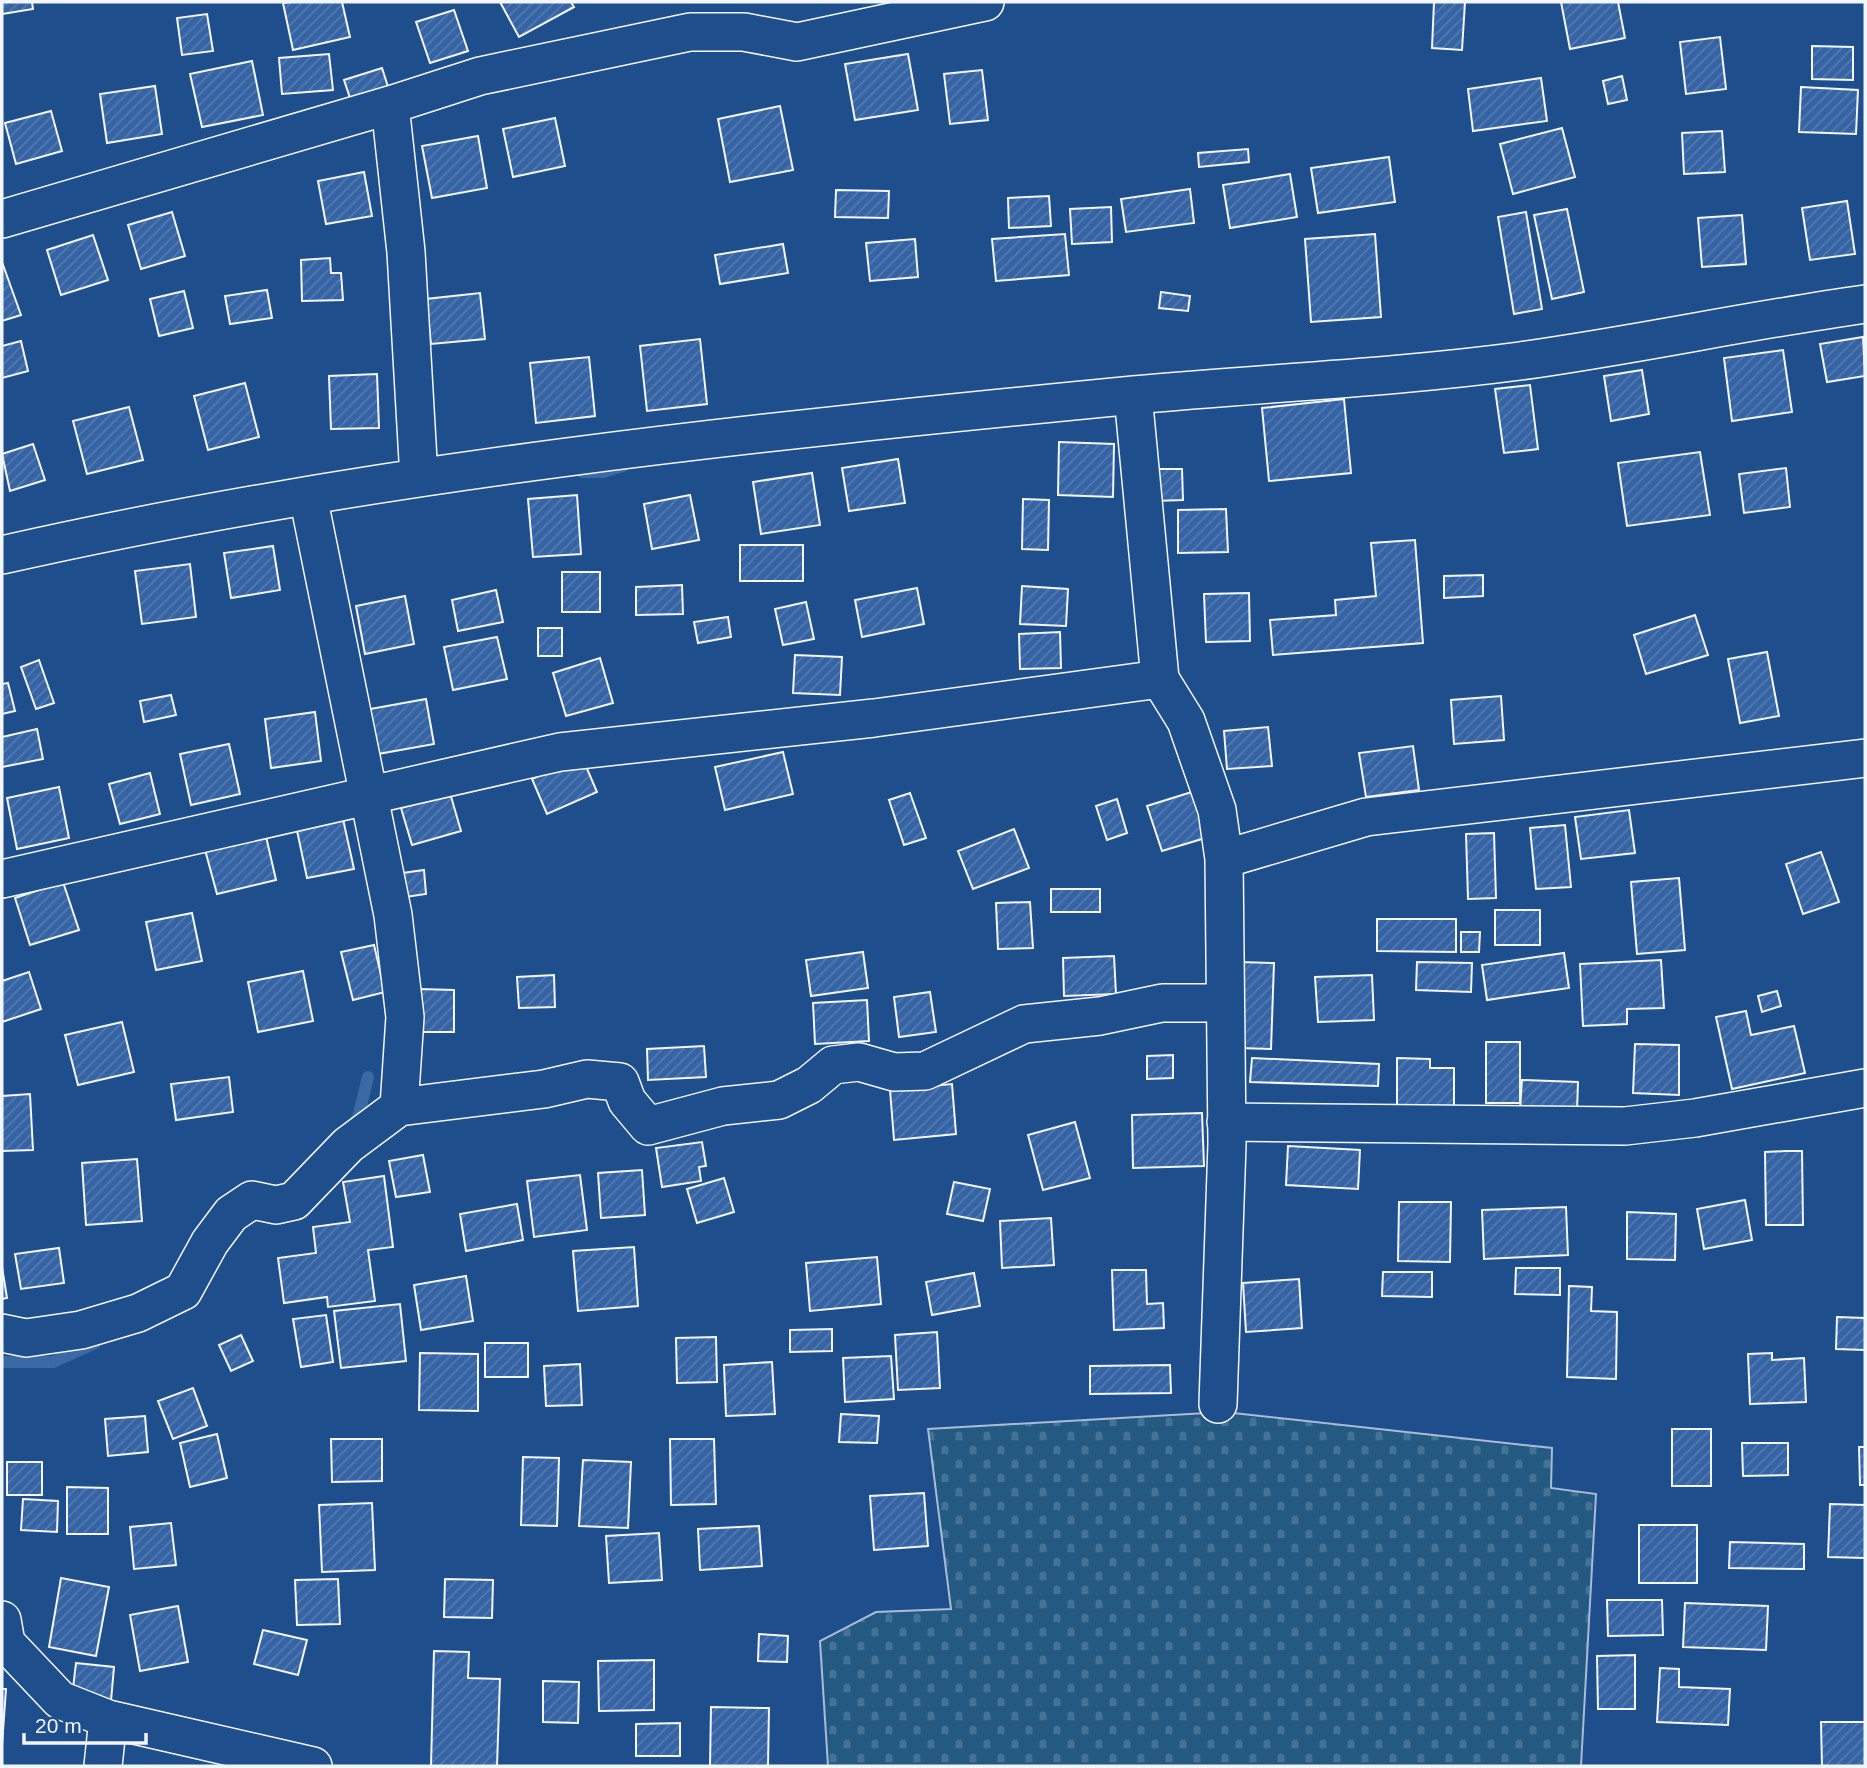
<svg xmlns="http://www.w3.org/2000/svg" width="1867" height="1768" font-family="Helvetica,sans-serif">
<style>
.cemetery{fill:url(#cemetery-stones);stroke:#a8bbd7;stroke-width:2}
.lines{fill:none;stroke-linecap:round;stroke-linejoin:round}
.stream{stroke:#3b69a3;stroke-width:12}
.building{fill:url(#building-hatch);stroke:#f2f6ff;stroke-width:2}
.street-casing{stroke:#f2f6ff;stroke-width:40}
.street{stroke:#1f4e8c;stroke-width:37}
</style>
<defs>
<pattern id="cemetery-stones" width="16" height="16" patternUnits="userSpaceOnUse" patternTransform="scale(1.75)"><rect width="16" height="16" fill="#245a82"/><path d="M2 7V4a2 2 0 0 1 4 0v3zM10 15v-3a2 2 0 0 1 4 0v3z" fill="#447295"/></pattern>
<pattern id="building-hatch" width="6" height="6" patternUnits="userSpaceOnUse" patternTransform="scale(1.75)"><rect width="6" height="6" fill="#3563a3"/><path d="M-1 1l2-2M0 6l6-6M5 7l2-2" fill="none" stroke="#537ab1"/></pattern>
</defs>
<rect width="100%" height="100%" fill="#1f4e8c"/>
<path class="cemetery" d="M1224,1412L1552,1448L1551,1488L1596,1494L1581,1766H828L820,1641L876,1612L951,1609L928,1429Z"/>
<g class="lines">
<path class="stream" d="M582,472H603L623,466
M350,1129L358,1118L368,1077
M2,1362H53L95,1343"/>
</g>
<path class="building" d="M2,2H32L33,9L2,14Z
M291,2H342L350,37L293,50L283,3Z
M500,2H571L574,7L519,37Z
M1434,2H1465L1462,50L1432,48Z
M1561,2H1618L1625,38L1570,49Z
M454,10L468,51L430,63L416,22Z
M207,14L213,51L182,55L177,18Z
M1720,37L1726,89L1686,94L1680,42Z
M1812,46L1853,47V80L1812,79Z
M329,54L333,90L282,94L279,58Z
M908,54L918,110L855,120L845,64Z
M252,61L263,115L202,127L190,74Z
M382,68L390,93L352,104L344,80Z
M982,70L988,120L950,124L944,74Z
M1622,76L1627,100L1608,104L1603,81Z
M1541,78L1547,121L1473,131L1468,89Z
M155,86L162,134L107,143L100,94Z
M1801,87L1858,90L1856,134L1799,132Z
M780,106L793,170L730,182L718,119Z
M51,111L62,151L16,164L5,123Z
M555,118L565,166L513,177L503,129Z
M1562,128L1575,177L1513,194L1500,144Z
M1722,131L1725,172L1684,174L1682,133Z
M478,136L487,188L432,198L422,146Z
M1248,149L1249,162L1199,167L1198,153Z
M1389,157L1395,202L1318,213L1311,168Z
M364,172L372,216L326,224L318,181Z
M1290,174L1297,217L1230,228L1223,185Z
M1190,189L1194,223L1126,232L1121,199Z
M836,190L889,191L888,218L835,217Z
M1049,196L1051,226L1009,228L1008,198Z
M1847,201L1855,254L1810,260L1802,208Z
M1111,207L1112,242L1072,244L1070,209Z
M1567,209L1584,292L1552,299L1534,215Z
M172,212L185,256L141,269L128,225Z
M1526,212L1542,309L1514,314L1498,217Z
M1742,215L1746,264L1702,267L1698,218Z
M1065,234L1069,275L996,281L992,239Z
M1375,234L1381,317L1311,322L1305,239Z
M93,235L108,280L61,295L47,250Z
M915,239L918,277L870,281L866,243Z
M783,244L788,273L720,284L715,255Z
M330,258L331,273H341L343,300L302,301L301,260Z
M2,262L21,315L2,321Z
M267,290L272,318L230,324L225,296Z
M184,291L193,328L159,336L150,299Z
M1161,292L1190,296L1188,311L1159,308Z
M480,293L485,339L431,344L426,299Z
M1863,337L1865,376L1827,382L1820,344Z
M700,339L707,404L647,411L640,346Z
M21,341L28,371L2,378V346Z
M1783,350L1792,412L1732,421L1724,358Z
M589,357L595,416L536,423L530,363Z
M1642,370L1649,414L1611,421L1604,376Z
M377,374L379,428L331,429L329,376Z
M245,383L259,437L208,450L194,396Z
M1530,385L1538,449L1504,453L1495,389Z
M1344,399L1351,473L1269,481L1262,408Z
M129,407L143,460L87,474L73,421Z
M1059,442L1114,444L1113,497L1058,495Z
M33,444L45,480L10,491L2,454Z
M1700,452L1710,515L1627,526L1618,463Z
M898,459L905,503L849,511L842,468Z
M1786,468L1790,507L1744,513L1739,474Z
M1155,469H1182L1183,500L1155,501Z
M812,473L820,525L761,534L753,482Z
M577,495L581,554L533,557L528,499Z
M690,495L699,540L652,549L644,504Z
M1023,499L1049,500L1048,550L1022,549Z
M1226,509L1228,552L1178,553V510Z
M1415,540L1423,643L1273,655L1270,620L1336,615L1335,600L1376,596L1371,543Z
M740,545H803V581H740Z
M273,546L280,590L231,598L224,553Z
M190,564L196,617L142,624L135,571Z
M562,572H600V612H562Z
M1483,575V596L1444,598V576Z
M682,585L683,614L636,615V587Z
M1022,586L1068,589L1066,626L1020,624Z
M917,588L924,624L862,637L855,600Z
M496,590L503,622L458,631L452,600Z
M1249,593L1250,641L1206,642L1204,594Z
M405,596L414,644L365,654L356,606Z
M806,602L814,639L783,645L775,609Z
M1695,615L1708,655L1646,674L1634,635Z
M728,617L731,637L698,643L694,622Z
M538,628H562V656H538Z
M1060,632L1061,668L1020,669L1019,634Z
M497,637L507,679L453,690L444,647Z
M1767,652L1779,716L1740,723L1728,659Z
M795,655L842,657L840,695L793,693Z
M600,658L613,703L566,716L553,673Z
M39,660L54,703L36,709L21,667Z
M8,683L15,711L2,714V684Z
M171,695L176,715L144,722L140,701Z
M1501,696L1504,740L1454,744L1451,700Z
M426,699L434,744L378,754L370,709Z
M315,712L321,761L271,768L265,719Z
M1268,727L1272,766L1227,769L1224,731Z
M37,729L43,759L2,767V737Z
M229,744L240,794L191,805L180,754Z
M1413,746L1419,790L1366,797L1359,753Z
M783,752L793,794L725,810L715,767Z
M582,757L597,792L547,814L532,779Z
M150,773L160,814L120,824L109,784Z
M59,787L69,838L17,849L7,798Z
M1198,790L1212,836L1162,851L1147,806Z
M450,793L461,831L412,845L401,808Z
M910,793L926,838L904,845L889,800Z
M1117,799L1127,833L1107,840L1096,806Z
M341,810L354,869L307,878L295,821Z
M1629,810L1635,853L1581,859L1575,817Z
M1565,825L1571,887L1536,889L1530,828Z
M1014,829L1029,868L973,889L958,851Z
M265,832L276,880L217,894L204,846Z
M1494,833L1496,898L1468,899L1466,834Z
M1821,852L1839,902L1803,914L1786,864Z
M424,870L426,894L398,898L395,874Z
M1679,878L1685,950L1637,954L1631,882Z
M63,882L79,930L30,945L15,898Z
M1051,889H1100V912H1051Z
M1030,902L1033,948L998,949L996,903Z
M1495,910H1540V945H1495Z
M192,913L202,961L156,970L146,922Z
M1377,919H1456V952L1377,951Z
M1461,932H1480L1479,952H1461Z
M374,945L385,992L353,1000L341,952Z
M863,952L868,988L811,996L806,960Z
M1564,953L1569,988L1487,1000L1482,965Z
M1114,956L1116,994L1064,996L1063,958Z
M1661,960L1664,1008L1627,1009V1024L1583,1026L1580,964Z
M1240,962L1274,963L1271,1049L1238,1048Z
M1417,962L1472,963L1471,992L1416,990Z
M303,971L313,1021L258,1032L248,982Z
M29,972L41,1009L2,1022V981Z
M554,975L555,1007L519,1008L517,977Z
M1372,975L1374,1020L1318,1022L1315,977Z
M419,989L454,990V1032H418Z
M1777,991L1781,1006L1762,1012L1758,996Z
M930,992L936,1032L899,1037L894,997Z
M867,1000L869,1041L815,1044L813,1003Z
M1746,1011L1751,1035L1794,1026L1805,1073L1732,1089L1716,1017Z
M122,1022L134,1072L78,1085L65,1035Z
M1486,1042H1520V1103H1486Z
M1635,1044L1679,1045V1095L1633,1093Z
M704,1046L706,1077L648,1080L647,1049Z
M1173,1055V1078L1147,1079V1056Z
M1252,1058L1379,1064L1378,1086L1250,1082Z
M1397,1058L1430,1059V1068H1454V1116H1397Z
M229,1077L233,1112L176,1120L171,1084Z
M1522,1080L1578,1082L1577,1112L1520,1110Z
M952,1084L956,1134L894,1140L890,1090Z
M30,1094L33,1150L2,1151V1096Z
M1202,1113L1204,1166L1133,1168L1132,1115Z
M1075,1122L1090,1178L1043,1190L1028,1135Z
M702,1142L706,1166L699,1167L701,1181L662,1187L656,1148Z
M1288,1146L1360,1150L1358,1189L1286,1185Z
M1786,1151H1802L1803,1225H1766L1765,1152Z
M423,1155L430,1192L396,1197L389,1161Z
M137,1159L142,1221L86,1225L82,1163Z
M642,1170L645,1215L601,1218L598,1173Z
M580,1175L587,1230L534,1237L527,1181Z
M384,1176L393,1247L368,1250L375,1301L328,1307L327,1297L284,1303L278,1258L316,1253L313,1227L350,1222L343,1182Z
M724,1178L734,1212L697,1223L687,1189Z
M954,1182L990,1189L983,1221L947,1214Z
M1745,1200L1752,1240L1704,1249L1697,1209Z
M1399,1202H1451L1450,1262L1398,1261Z
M517,1204L523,1240L466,1251L460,1214Z
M1566,1207L1568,1255L1484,1259L1482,1210Z
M1627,1212L1676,1214L1675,1260L1627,1259Z
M1051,1218L1054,1265L1002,1268L1000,1221Z
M634,1247L638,1306L578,1311L573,1251Z
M59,1248L64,1283L21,1289L15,1254Z
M877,1257L881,1304L810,1311L806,1263Z
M2,1267L7,1298L2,1299Z
M1516,1268H1560V1295L1515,1294Z
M1112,1270H1146L1147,1304L1163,1303L1164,1328L1114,1330Z
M1383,1272H1432V1297L1382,1296Z
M974,1273L980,1306L932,1315L926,1282Z
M466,1276L473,1321L421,1330L414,1285Z
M1299,1279L1302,1328L1246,1332L1243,1283Z
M1569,1286L1592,1287L1591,1311L1617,1312L1616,1379L1567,1377Z
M400,1304L406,1361L341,1368L334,1311Z
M326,1315L333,1362L301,1367L293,1319Z
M1837,1317L1865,1318V1350L1836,1349Z
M832,1329V1351L790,1352V1330Z
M937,1332L940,1388L898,1390L895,1335Z
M241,1335L253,1361L231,1371L219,1345Z
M716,1337L717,1382L677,1383L676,1338Z
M485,1343H528V1377H485Z
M420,1353L478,1354V1411L419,1410Z
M1772,1353V1360L1804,1358L1806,1402L1750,1404L1748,1354Z
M891,1356L894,1399L845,1402L843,1358Z
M772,1362L775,1414L726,1416L724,1365Z
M580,1364L582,1405L546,1406L544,1366Z
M1170,1365L1171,1393L1090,1394V1366Z
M193,1388L207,1426L173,1439L158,1401Z
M841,1414L879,1416L877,1443L839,1442Z
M145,1416L148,1452L108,1456L105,1419Z
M1672,1429H1711V1486H1672Z
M217,1434L227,1478L190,1487L180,1443Z
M331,1439H382V1481L332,1482Z
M670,1439H714L716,1504L671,1505Z
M1742,1443H1788V1475L1743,1476Z
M1859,1447H1865V1485H1860Z
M523,1457L559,1458L557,1526L521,1525Z
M583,1460L631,1462L628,1528L579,1526Z
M7,1462H42V1495H7Z
M67,1487L108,1488V1534H67Z
M924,1493L928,1546L874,1550L870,1496Z
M23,1499L58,1501L57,1532L21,1530Z
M372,1503L375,1570L322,1572L319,1505Z
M1830,1504L1865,1505V1558L1828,1557Z
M171,1523L176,1565L134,1569L130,1527Z
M1639,1525H1697V1583H1639Z
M759,1526L762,1566L700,1570L698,1529Z
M659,1533L662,1580L609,1583L606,1536Z
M1730,1542L1804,1544V1569L1729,1568Z
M61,1578L109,1587L96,1656L49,1647Z
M338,1579L340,1624L297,1625L295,1580Z
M445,1579L493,1580L492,1618L444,1617Z
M1607,1600H1662L1663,1635L1608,1636Z
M1685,1603L1768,1606L1766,1650L1683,1647Z
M178,1606L188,1662L140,1671L130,1615Z
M263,1630L307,1640L298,1675L254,1664Z
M759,1634L788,1636L787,1662L758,1661Z
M434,1651L469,1652L468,1678L500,1679L497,1766H431Z
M1635,1655V1709H1598L1597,1656Z
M654,1660V1710L599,1711L598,1661Z
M76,1663L114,1667L111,1701L72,1697Z
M1660,1668L1679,1669V1687L1730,1689L1728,1725L1657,1722Z
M543,1681L579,1682L578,1723L543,1722Z
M2,1689H6L2,1745Z
M711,1707L769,1708L768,1766H710Z
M1821,1722H1865V1766H1822Z
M680,1723V1756H636V1724Z"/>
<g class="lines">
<defs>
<path id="street" d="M390,105L406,252L419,478
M2,219L390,105L480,76L690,32H744L797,42L985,2
M1133,395L1160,679L1186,721L1217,810L1224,859L1227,1144L1218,1404
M308,496L393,915L405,1017L399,1107L544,1089L587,1079L620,1082L627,1101L648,1126L723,1106L779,1100L809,1085L833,1065L859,1062L894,1072L925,1071L1024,1024L1100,1016L1162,1003H1224
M2,555C373,471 755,432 1134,395C1262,383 1392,378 1520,361C1636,345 1750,320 1865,304
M1224,859L1366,817L1865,758
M2,879L560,752L874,718L1160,679
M1226,1122L1625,1126L1695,1118L1865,1088
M2,1333L26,1338L81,1330L138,1313L183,1291L210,1242L231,1214L252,1200L276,1205L294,1201L348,1145L399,1107
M2,1620L6,1643L60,1700L108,1719L313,1766
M103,1766L108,1719"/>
</defs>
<use href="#street" class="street-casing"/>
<use href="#street" class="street"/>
</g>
<rect width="1867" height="1768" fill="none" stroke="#f2f6ff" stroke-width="7"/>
<path d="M24 1733v10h122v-10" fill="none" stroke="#f2f6ff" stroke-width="3.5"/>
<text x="35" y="1733" font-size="21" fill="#f2f6ff" stroke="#1f4e8c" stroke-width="5" paint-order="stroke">20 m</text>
</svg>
